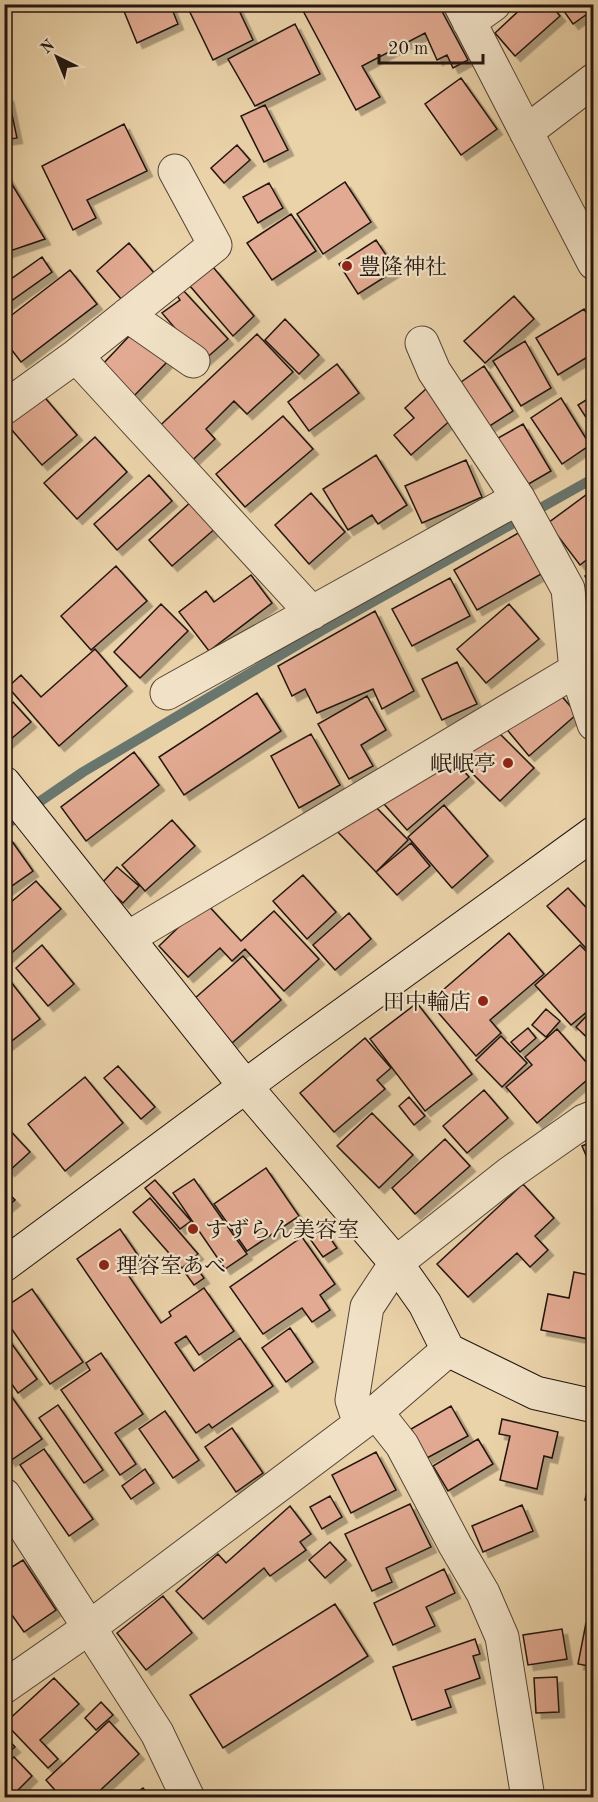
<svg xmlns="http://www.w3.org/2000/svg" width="598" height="1802" font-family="'Old Standard TT','Noto Serif JP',serif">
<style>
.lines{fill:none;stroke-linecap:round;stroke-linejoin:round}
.stream{stroke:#69766e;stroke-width:10}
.building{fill:#e2aa92;stroke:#22140f;stroke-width:1.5;filter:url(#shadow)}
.street-casing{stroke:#544436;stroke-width:35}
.secondary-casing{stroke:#22140f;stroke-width:35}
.street{stroke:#f1e2c7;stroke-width:33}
.secondary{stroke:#f1e2c7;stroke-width:33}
.poi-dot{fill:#8f2418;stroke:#f1e2c7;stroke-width:2}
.labels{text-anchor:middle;stroke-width:4.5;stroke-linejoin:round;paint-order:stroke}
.poi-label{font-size:22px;fill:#22140f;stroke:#f1e2c7;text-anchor:start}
</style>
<defs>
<filter id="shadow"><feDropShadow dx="5.5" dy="5.5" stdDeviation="0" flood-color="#0004"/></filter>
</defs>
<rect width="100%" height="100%" fill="#ead2a9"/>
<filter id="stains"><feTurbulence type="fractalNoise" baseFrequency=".00333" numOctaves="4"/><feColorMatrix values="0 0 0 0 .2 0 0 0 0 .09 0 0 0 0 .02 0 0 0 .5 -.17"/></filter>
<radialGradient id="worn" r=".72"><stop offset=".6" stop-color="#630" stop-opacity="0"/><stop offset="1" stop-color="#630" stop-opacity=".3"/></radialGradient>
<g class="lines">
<path class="stream" d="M4,826L83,772L321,631L594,478"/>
</g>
<path class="building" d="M121,4H170L178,24L137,43Z
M186,4H236L253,40L213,60Z
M306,4H438L468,60L453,68L447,55L437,60L425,33L362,66L380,97L356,110L301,7Z
M526,4H550L560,16L515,56L495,33Z
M559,4H594V9L573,24Z
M295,24L320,74L255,106L228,59Z
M461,78L497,129L461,155L425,104Z
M8,96L17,138L4,140V97Z
M265,105L288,150L264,162L241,116Z
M124,124L147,171L87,200L96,218L73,230L42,166Z
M237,145L250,160L224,183L211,168Z
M4,171L45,239L4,253Z
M345,182L371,222L323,254L297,214Z
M269,183L283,208L258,223L243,197Z
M291,214L316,251L272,280L247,243Z
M376,240L396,270L358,294L339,264Z
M129,243L154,273L122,300L97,271Z
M42,257L52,272L4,306V284Z
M213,267L254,316L233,336L190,286Z
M70,270L97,304L21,362L4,340V321Z
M182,289L228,339L203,361L162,313L180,300L176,294Z
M514,296L534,319L485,363L464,341Z
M584,309L594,325V353L558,375L536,338Z
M285,319L319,355L299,374L265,340Z
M135,330L168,361L132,398L100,367Z
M257,334L293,372L247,414L234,401L206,429L215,439L182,470L149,436Z
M525,341L551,388L521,406L493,361Z
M337,364L359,393L309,431L288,402Z
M484,366L513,411L482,431L454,387Z
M427,388L453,418L411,455L394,435L414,418L405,408Z
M40,392L77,435L42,465L5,422Z
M594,395V430L578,405Z
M561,398L590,445L562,464L531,418Z
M283,416L313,449L245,507L216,474Z
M523,424L551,471L520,489L491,442Z
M95,437L127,472L77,519L44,483Z
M376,455L407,505L378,524L372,515L348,530L323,489Z
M466,460L482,497L422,523L405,486Z
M149,475L172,501L117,550L94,524Z
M594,489V554L580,565L548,523Z
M311,493L345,532L309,564L275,525Z
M193,500L217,527L172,566L149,540Z
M520,532L543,573L477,610L454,570Z
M116,566L147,601L91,650L61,616Z
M594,571V591L585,576Z
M251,575L272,603L209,651L179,612L206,591L214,602Z
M450,578L470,616L412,646L392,609Z
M161,604L188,631L140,678L114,652Z
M509,604L539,639L486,683L457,649Z
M375,611L414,691L382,709L373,689L317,713L305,689L292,696L278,666Z
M594,631V650L585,637Z
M95,649L127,686L59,746L8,687L21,675L41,697Z
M457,662L477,704L442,720L422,679Z
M552,685L577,714L529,756L504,726Z
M257,693L281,731L184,795L159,757Z
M367,696L386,730L361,745L373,766L349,779L318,724Z
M13,702L31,722L4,745V709Z
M495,729L534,768L500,801L461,762Z
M311,734L340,785L299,808L271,756Z
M446,751L469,777L407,830L384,804Z
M134,752L159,785L86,841L61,807Z
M367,798L408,840L376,872L335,829Z
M444,805L488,856L452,888L408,837Z
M172,820L195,846L145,891L122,865Z
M9,837L33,871L6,890L4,840Z
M411,843L430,866L397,895L376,872Z
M117,867L139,886L123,903L102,883Z
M303,875L336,912L307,939L273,901Z
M36,881L61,909L6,958L4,956V908Z
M568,888L594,916V957L547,906Z
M205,902L241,941L274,911L319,959L284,991L245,949L232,961L220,948L188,977L159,946Z
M349,913L371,939L335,970L313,945Z
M509,933L544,974L490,1020L501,1033L476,1056L429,1002Z
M42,945L74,984L48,1006L16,968Z
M580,945L594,959V1006L571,1025L535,985Z
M243,956L281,1000L232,1043L194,999Z
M7,977L40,1019L4,1047V979Z
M417,1003L472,1074L425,1111L370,1039Z
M594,1008V1044L576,1027Z
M546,1009L560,1021L546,1037L532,1025Z
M528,1028L536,1038L520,1052L511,1042Z
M557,1029L594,1071V1074L537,1123L506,1087L532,1065L525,1057Z
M501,1036L527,1063L502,1087L476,1060Z
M365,1038L391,1068L377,1080L385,1089L334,1132L300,1093Z
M118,1066L155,1107L141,1119L104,1078Z
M85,1077L123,1123L65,1171L28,1124Z
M484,1090L508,1118L467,1153L443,1126Z
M409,1097L425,1116L414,1125L399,1106Z
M372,1113L413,1155L379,1188L337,1146Z
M4,1124L30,1152L9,1171L4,1166Z
M445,1139L470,1166L415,1214L392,1188Z
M594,1141V1174L582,1146Z
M266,1168L299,1216L247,1251L214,1204Z
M194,1179L247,1254L225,1269L173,1193Z
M155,1180L191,1221L180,1229L145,1188Z
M523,1184L554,1218L535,1236L548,1250L530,1267L517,1253L468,1297L437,1264Z
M4,1189L15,1200L4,1209Z
M150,1198L198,1254L182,1268L133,1212Z
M319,1222L337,1248L323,1257L305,1232Z
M120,1229L142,1261L126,1272L161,1323L171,1316L169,1312L204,1288L234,1331L199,1355L186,1336L175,1343L194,1371L240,1338L273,1386L212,1428L209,1424L196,1433L77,1259Z
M302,1237L335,1284L320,1295L330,1310L312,1322L302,1308L263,1334L230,1287Z
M196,1267L204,1278L194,1285L186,1274Z
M574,1272L594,1276V1340L541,1330L548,1294L569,1298Z
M32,1289L83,1362L50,1384L4,1318V1308Z
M290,1328L313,1362L286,1382L262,1348Z
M4,1333L37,1379L18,1393L4,1373Z
M101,1353L143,1414L115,1433L136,1464L120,1475L61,1390L90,1370L86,1363Z
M4,1386L42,1439L10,1461L4,1453Z
M58,1405L103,1470L84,1483L39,1418Z
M451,1406L468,1436L427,1458L411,1429Z
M165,1411L199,1460L173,1478L139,1429Z
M502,1419L558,1432L552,1458L544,1456L537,1489L500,1480L510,1436L499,1434Z
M232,1428L263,1473L236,1492L205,1447Z
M478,1439L493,1464L448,1491L433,1466Z
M44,1449L93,1519L69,1536L20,1465Z
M376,1452L396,1490L351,1513L332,1475Z
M594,1465V1502L585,1500Z
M145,1469L154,1483L131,1499L122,1486Z
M330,1496L342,1517L322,1529L310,1507Z
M410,1504L431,1547L386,1568L392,1582L372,1591L345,1534Z
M522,1505L533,1531L483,1552L472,1526Z
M290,1506L311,1534L300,1542L306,1550L270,1576L264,1568L203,1619L176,1591L218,1554L226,1563Z
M330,1542L346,1560L325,1578L309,1560Z
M23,1560L56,1610L24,1632L4,1604V1572Z
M444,1569L455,1593L426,1607L435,1626L393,1645L374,1603Z
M163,1596L192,1633L146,1670L117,1633Z
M335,1604L368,1656L223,1748L190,1695Z
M586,1623L594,1625V1667L578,1664Z
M562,1629L567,1659L528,1665L523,1635Z
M475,1639L480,1654L473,1656L480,1678L445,1690L451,1707L412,1720L393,1667Z
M557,1677L559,1712L536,1713L534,1678Z
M54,1678L79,1704L40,1740L58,1759L48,1768L5,1723Z
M101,1702L113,1715L96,1730L85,1718Z
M109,1721L139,1754L92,1798H62L46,1780Z
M4,1736L15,1747L4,1756Z
M14,1757L32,1776L10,1798H4V1765Z
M143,1788L151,1798H138L135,1794Z"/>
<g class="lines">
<defs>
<path id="street" d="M460,4L594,263
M469,22L494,4
M526,132L594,80
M127,315L193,361
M422,343L434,371L518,498L568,589L576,670L594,724
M76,356L312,613
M4,408L76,356L215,245L175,171
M167,693L518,498
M128,938L576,670
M376,1412L402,1445L455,1545L483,1593L502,1637L528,1798
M360,1424L352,1400L367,1307L396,1263L510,1173L584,1121L594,1117
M4,1495L157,1733L188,1798
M4,1687L90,1627L376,1412L448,1350"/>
<path id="secondary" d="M4,783L245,1086L396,1263L425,1304L448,1350L536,1393L594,1406
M4,1265L297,1048L594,833"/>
</defs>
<use href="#street" class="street-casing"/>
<use href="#secondary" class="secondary-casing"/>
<use href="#street" class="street"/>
<use href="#secondary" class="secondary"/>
</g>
<g class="poi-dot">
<circle cx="347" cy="266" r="6"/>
<circle cx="508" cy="763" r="6"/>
<circle cx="483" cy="1001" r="6"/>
<circle cx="193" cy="1229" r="6"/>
<circle cx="104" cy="1265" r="6"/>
</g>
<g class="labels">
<g class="poi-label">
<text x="359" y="274">豊隆神社</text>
<text x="496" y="771" text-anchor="end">岷岷亭</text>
<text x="471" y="1009" text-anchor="end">田中輪店</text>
<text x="205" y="1237">すずらん美容室</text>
<text x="116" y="1273">理容室あべ</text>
</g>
</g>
<rect width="598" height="1802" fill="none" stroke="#ead2a9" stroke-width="24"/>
<rect x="6" y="6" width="586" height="1790" fill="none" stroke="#22140f" stroke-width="3"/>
<rect x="12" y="12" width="574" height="1778" fill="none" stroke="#22140f" stroke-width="1.5"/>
<g transform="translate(57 57) rotate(317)" stroke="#f1e2c7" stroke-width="4.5" paint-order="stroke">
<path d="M0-4.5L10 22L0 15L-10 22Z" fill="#22140f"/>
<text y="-9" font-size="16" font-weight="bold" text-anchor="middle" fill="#22140f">N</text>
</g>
<path d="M379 54v9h104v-9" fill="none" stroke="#22140f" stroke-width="3"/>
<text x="388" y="54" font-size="18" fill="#22140f" stroke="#f1e2c7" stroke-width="4.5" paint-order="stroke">20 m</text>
<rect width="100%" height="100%" filter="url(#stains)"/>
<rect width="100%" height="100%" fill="url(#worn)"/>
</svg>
